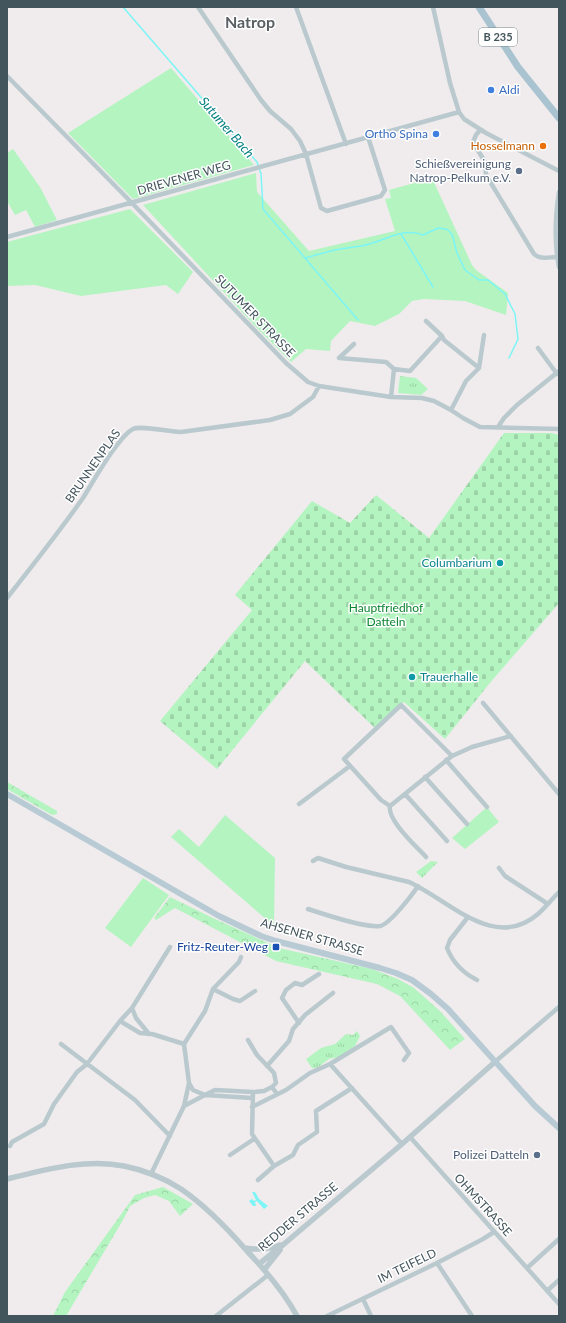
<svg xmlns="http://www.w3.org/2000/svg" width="566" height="1323" font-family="Lato,sans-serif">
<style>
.grass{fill:#b4f4c0}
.forest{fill:url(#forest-crowns)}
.cemetery{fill:url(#cemetery-stones)}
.park{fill:url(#park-tufts)}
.water{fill:#7cf5f6}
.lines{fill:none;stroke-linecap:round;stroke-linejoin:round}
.stream{stroke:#7cf5f6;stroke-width:1.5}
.minor{stroke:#b9c9ce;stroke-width:4.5}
.tertiary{stroke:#b9c9ce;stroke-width:5.5}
.secondary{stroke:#b8cbd4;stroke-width:6}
.primary{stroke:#a9c4d0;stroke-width:7}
.shop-dot{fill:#3f7fe0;stroke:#fff;stroke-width:1.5}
.food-dot{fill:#e8710a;stroke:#fff;stroke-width:1.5}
.service-dot{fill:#5c6f8a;stroke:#fff;stroke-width:1.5}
.culture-dot{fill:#0f9aa8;stroke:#fff;stroke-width:1.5}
.transit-dot{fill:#1a4fb4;stroke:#fff;stroke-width:1.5}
.labels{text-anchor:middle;stroke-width:3;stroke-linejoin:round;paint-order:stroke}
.shield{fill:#fff;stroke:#7b888d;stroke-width:1}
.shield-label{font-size:11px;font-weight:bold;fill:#43555c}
.shop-label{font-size:12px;fill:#366cbe;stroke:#fff;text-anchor:start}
.food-label{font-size:12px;fill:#c56008;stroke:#fff;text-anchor:end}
.service-label{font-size:12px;fill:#4e5e75;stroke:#fff;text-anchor:end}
.street-label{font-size:12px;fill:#43555c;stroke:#fff}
.culture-label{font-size:12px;fill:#0d838f;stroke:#fff;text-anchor:end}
.park-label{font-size:12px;fill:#0b8630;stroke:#fff}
.transit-label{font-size:12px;fill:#164399;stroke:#fff;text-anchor:end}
.water-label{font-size:13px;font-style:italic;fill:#058082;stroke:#fff}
.district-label{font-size:16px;font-weight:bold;fill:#595f63;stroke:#fff}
</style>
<defs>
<pattern id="forest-crowns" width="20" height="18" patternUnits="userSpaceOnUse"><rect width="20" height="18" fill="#b4f4c0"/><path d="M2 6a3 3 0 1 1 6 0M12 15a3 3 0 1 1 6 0" fill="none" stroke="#9cd3a7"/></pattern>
<pattern id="cemetery-stones" width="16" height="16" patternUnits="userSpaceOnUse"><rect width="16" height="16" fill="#b4f4c0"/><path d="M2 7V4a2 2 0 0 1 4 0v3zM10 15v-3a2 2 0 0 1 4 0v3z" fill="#9cd3a7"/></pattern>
<pattern id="park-tufts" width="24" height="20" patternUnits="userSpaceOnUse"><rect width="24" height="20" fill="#b4f4c0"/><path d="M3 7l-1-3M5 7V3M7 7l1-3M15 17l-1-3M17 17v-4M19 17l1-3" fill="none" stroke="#9cd3a7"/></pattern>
</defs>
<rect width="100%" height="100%" fill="#f0eced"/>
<path class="grass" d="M171,68L254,165L133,199L68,133Z
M13,149L40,187L57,220L35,227L26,210L15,215L7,201V153Z
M256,173L257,192L309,251L395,231L385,199L391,198L389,190L432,178L472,265L476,270L508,293L506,315L465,301L424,299L412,301L399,314L375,326L350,321L331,341L330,351L306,349L291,362L255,326L143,205Z
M130,209L193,272L178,294L166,285L81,296L35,285L7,286V242Z
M487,807L499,822L465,849L452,838Z
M225,815L275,858L274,926L171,837L179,829L199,847Z
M143,878L169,895L131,947L105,928Z"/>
<path class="forest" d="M7,782L57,811V814L52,815L7,789Z
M170,897L215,919L279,948L372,969L398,979L414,988L440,1011L465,1039L450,1050L400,996L377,984L276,961L175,908L156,920L154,918Z
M163,1187L193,1204L180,1216L169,1201L155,1195L144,1198L130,1206L123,1220L66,1316H53L65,1292L135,1195Z"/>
<path class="cemetery" d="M504,433H551L559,435V603L489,684L445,739L404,702L376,729L305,661L217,769L160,721L252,610L235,595L312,501L350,523L376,495L429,538Z"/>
<path class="park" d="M400,376L416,378L428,389L421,395L398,393Z
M431,861L438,862L422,878L416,872Z
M357,1031L360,1036L355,1046L339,1057L329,1059L317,1068H312L306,1059L321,1048L335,1044L346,1034L353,1035Z"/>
<path class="water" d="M252,1192H255L259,1199L268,1206L264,1209L257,1201L255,1202L256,1206H253L249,1201L252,1199L254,1201L256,1200Z"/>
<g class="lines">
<path class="stream" d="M123,7L257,162L261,174L263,209L358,320
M401,234L433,287
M305,258C317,255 329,251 341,249C350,247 360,247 369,244C386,240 405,227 423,235L438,228L446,229L449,231L452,234L457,253L465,270L479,280H488L505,294L515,314L518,339L509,358"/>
<path class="minor" d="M198,7L261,100L270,111L291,129L300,141L306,154L321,208L327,211L381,196L385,190L368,137
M296,7L346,144
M433,7L450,83L459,112L464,119L486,133L559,171
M7,76L132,203L286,363L308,382L319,386L391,397L422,398L434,401L451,410L463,418L480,427L559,429
M480,130L476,135L473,142L485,162L486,175L534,254C540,260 549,257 557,257
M559,192C555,217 554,242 559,267
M7,237L459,112
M426,321L442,336
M354,344L339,358L386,362L394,369L410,371L442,336L444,340L479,368L466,381L451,410
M538,348L557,374
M479,368L484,335
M391,397L394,369
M498,427L504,418L517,405L559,371
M7,598C33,565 59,532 83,498C93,482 118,437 133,429C141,425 169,432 181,432L270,420L290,414L313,397L319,386
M483,703L559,794
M452,756L401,705L344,759L381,800L390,806L452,756L472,747L511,736
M446,760L487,807
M425,777L467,824
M405,794L447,841
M299,804L350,766
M390,806C387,820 416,846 426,857
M313,861L318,858L346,867L409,882C449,900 494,952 538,914C545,908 552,899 559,892
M499,868L505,876L548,904
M308,909C323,914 367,928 380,926C390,924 412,895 418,886
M468,917L450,940L447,948C453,963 463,973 477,980
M213,989L233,999L240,1001L255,991
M132,1008L136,1018L149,1034
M120,1021L140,1033L152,1034L184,1044
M299,1023L282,998L286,990L295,983L302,985L319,974
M248,1040L257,1055L274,1073L276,1083L272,1087
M61,1044L135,1100L170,1136
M496,1061L559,1007
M330,1064L391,1027L409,1053L404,1060
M267,1066L289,1041L293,1029L305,1015L333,993
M189,1083L193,1090L205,1095L215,1090L253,1092L264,1091L272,1087L277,1094
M253,1092L252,1134L274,1166
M184,1106L189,1083L184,1044L205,1011L213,989L239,962L241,957
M252,1107L286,1090L310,1073L330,1064L402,1144
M410,1137L559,1304
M10,1146L12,1142L44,1124L54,1104L77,1072L87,1064L120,1021L132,1008L170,947
M230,1155L254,1139
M151,1174L184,1106L205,1095L252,1098
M258,1180L274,1166L293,1155L298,1145L317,1132L316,1111L352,1088
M437,1263L472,1316
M527,1268L559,1239
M547,1291L559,1280
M363,1299L371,1316
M216,1316L268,1275
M327,1316L437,1263L483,1239L494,1232"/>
<path class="tertiary" d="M7,1179C44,1170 86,1158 124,1166C144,1170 164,1178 181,1189C206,1206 227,1228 247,1251C266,1271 284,1292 297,1316
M245,1248C258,1250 268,1250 280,1245
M259,1264L284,1244L402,1144L496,1061
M264,1270L280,1250"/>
<path class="secondary" d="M7,794L219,916L261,936L276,941L380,968L396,973L412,980L431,994L448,1009L535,1106L559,1128"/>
<path class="primary" d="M479,7L518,67L559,118"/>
</g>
<g class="shop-dot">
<circle cx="491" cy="90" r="4"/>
<circle cx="436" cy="134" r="4"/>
</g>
<circle class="food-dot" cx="543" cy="146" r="4"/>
<g class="service-dot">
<circle cx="519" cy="171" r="4"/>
<circle cx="537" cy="1155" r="4"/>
</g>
<g class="culture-dot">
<circle cx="500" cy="563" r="4"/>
<circle cx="412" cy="677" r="4"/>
</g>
<rect class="transit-dot" x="272" y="943" width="8" height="8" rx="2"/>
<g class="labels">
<rect class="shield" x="479" y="28" width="38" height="18" rx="3"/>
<g class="shield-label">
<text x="498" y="41">B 235</text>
</g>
<g class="shop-label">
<text x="499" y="94">Aldi</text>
<text x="428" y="138" text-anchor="end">Ortho Spina</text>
</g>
<g class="food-label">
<text x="535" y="150">Hosselmann</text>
</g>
<g class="service-label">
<text x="511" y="168">Schießvereinigung<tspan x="511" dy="14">Natrop-Pelkum e.V.</tspan></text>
<text x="529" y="1159">Polizei Datteln</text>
</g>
<g class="street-label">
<text transform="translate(184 178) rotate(-16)" y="4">DRIEVENER WEG</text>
<text transform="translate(255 316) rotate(46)" y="4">SUTUMER STRASSE</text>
<text transform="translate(93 466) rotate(-55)" y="4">BRUNNENPLAS</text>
<text transform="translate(312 937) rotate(16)" y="4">AHSENER STRASSE</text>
<text transform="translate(483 1205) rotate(48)" y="4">OHMSTRASSE</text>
<text transform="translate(298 1217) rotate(-40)" y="4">REDDER STRASSE</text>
<text transform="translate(407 1266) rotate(-26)" y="4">IM TEIFELD</text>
</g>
<g class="culture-label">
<text x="492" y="567">Columbarium</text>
<text x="420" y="681" text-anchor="start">Trauerhalle</text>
</g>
<g class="park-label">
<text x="386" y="612">Hauptfriedhof<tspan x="386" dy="14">Datteln</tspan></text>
</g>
<g class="transit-label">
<text x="268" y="951">Fritz-Reuter-Weg</text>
</g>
<g class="water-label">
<text transform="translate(227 127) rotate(49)" y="5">Sutumer Bach</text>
</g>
<g class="district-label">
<text x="250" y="28">Natrop</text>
</g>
</g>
<rect width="566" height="1323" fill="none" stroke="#43555c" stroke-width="16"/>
</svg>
